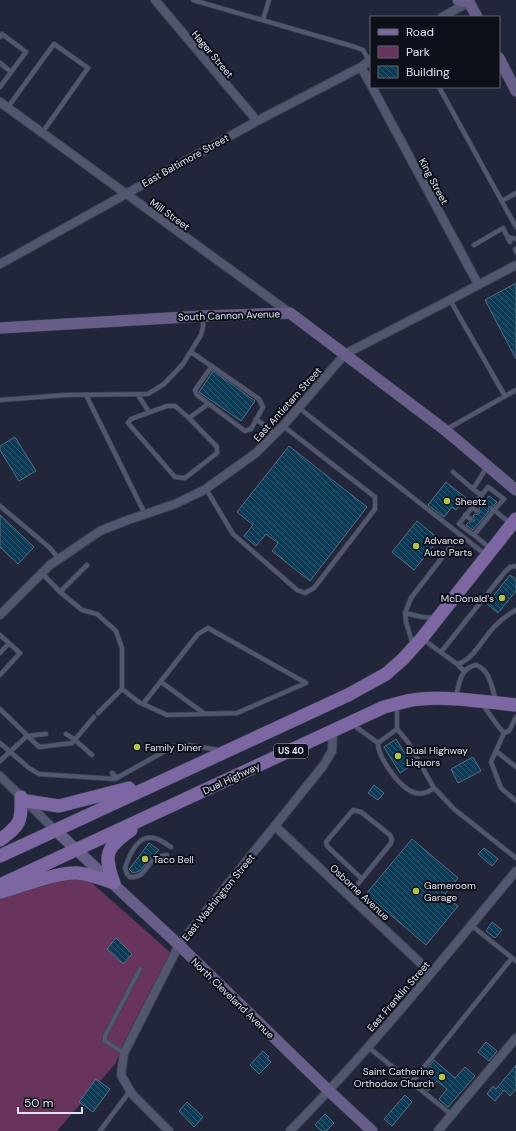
<svg xmlns="http://www.w3.org/2000/svg" width="516" height="1131" font-family="'DM Sans',sans-serif">
<style>
.green{fill:#68335c}
.building{fill:url(#building-back-hatch);stroke:#566e80}
.lines{fill:none;stroke-linecap:round;stroke-linejoin:round}
.lane-casing{stroke:#3e4254;stroke-width:5.5}
.street-casing{stroke:#3e4254;stroke-width:10}
.secondary-casing{stroke:#3e4254;stroke-width:12}
.primary-casing{stroke:#3e4254;stroke-width:14}
.lane{stroke:#51576f;stroke-width:4}
.street{stroke:#51576f;stroke-width:8}
.secondary{stroke:#675f89;stroke-width:11}
.primary{stroke:#7d67a3;stroke-width:13}
.poi-dot{fill:#b2c34c;stroke:#0e1019;stroke-width:1.5}
.labels{text-anchor:middle;stroke-width:4;stroke-linejoin:round;paint-order:stroke}
.shield{fill:#0e1019;stroke:#a0a4b1;stroke-width:1}
.shield-label{font-size:9px;font-weight:bold;fill:#dfe3f2}
.street-label{font-size:10px;fill:#dfe3f2;stroke:#0e1019}
.poi-label{font-size:10px;fill:#dfe3f2;stroke:#0e1019;text-anchor:start}
</style>
<defs>
<pattern id="building-back-hatch" width="6" height="6" patternUnits="userSpaceOnUse"><rect width="6" height="6" fill="#0c3b58"/><path d="M-1 5l2 2M0 0l6 6M5-1l2 2" fill="none" stroke="#2f5770"/></pattern>
</defs>
<rect width="100%" height="100%" fill="#21263b"/>
<path class="green" d="M85,877L171,953L115,1064L57,1131H0V891Z"/>
<path class="building" d="M516,283V359L485,300Z
M213,371L255,401L241,421L199,392Z
M15,437L36,471L19,481L0,450V446Z
M289,446L367,507L310,581L272,551L278,543L266,534L256,546L244,536L253,525L237,512Z
M446,482L466,498L456,510L452,507L444,517L428,505Z
M489,496L497,502L493,506L489,507V511L473,530L466,525L469,522L474,521V519L473,516L475,514H478L480,513L479,508Z
M0,515L34,547L18,564L0,547Z
M417,521L439,539L414,570L392,552Z
M510,575L516,579V591L498,613L487,604Z
M396,739L412,765L400,773L384,747Z
M473,757L481,771L458,783L451,769Z
M374,785L384,793L378,800L368,793Z
M412,839L458,878L445,894L458,906L426,945L366,894Z
M149,843L159,850L149,859L140,871L133,873L129,869L131,867Z
M484,848L498,859L492,866L478,854Z
M492,922L502,930L495,938L486,931Z
M116,938L132,954L123,964L107,949Z
M486,1042L497,1051L489,1061L478,1052Z
M263,1051L269,1057L267,1058L271,1062L259,1074L250,1065Z
M434,1060L455,1078L465,1067L475,1076L448,1107L439,1099L447,1089L437,1081L428,1091L421,1086L430,1077L425,1072Z
M516,1065V1089L510,1096L504,1090L495,1101L487,1094L493,1086L496,1089Z
M96,1079L110,1089L93,1112L79,1102Z
M405,1095L412,1102L392,1126L384,1119Z
M187,1102L203,1117L194,1127L179,1111Z
M325,1114L334,1123L326,1131H322L315,1125Z"/>
<g class="lines">
<defs>
<path id="lane" d="M193,0L355,47L363,50L369,61
M263,20L269,0
M0,37L2,34L26,52L0,87
M0,63L11,72
M439,87L516,227
M8,107L54,44L88,68L42,133
M502,201L516,193
M508,237L516,239
M474,245L503,228L510,242
M515,249L516,252
M450,300L505,396
M191,352L259,399L263,407L251,429L245,431L197,395L195,390L212,366
M86,395L145,514
M138,395L149,412
M0,400L66,395L148,394L164,384L183,364L201,335L203,327V316
M299,408L486,555
M189,418L175,406H167L131,419L128,423L175,477L185,478L217,453V447L189,418L208,404
M256,419L275,433
M447,429L516,390
M453,472L473,489
M206,489L233,534L297,590L305,593L314,588L375,509V497L283,426
M481,495L473,489L487,467
M0,506L50,548L59,559
M472,507L477,511
M492,509L494,510L474,535L459,524L488,487L504,499L494,510L510,523
M465,515L471,519
M474,535L490,548
M42,573L60,592L82,610L97,614L116,631L122,648V689L140,703L143,704L167,715L237,713L306,683L208,628L198,634L143,704
M60,592L87,565
M405,613L411,598L454,542
M0,635L20,653L0,675
M424,640L457,664L464,671
M413,645L406,622L405,613L422,617L435,618
M441,652L504,573L510,567L516,566
M0,653L9,643
M457,664C473,661 484,636 496,625C502,619 509,614 516,610
M161,682L205,714
M456,697C459,684 460,668 476,665C491,671 491,687 496,700
M483,705C490,714 496,725 504,733L491,762L501,788L516,801
M397,706V729L408,742L434,788L454,809L516,858
M0,709L39,747L72,743L94,717
M98,713L122,689
M352,724L378,743L397,729
M504,733L509,731L516,717
M66,734L74,739L92,755
M0,743L29,768L39,774L115,779L174,746L189,745L219,750
M378,743C378,758 401,790 416,793C423,795 428,792 434,788
M496,751L516,767
M0,761L27,736L46,734
M112,773L117,778
M167,855C163,856 157,856 155,858C145,866 145,878 130,877L127,874L125,868C129,856 138,834 154,838C160,839 166,844 171,847
M349,895L391,843L392,839L390,835L361,812L353,810L326,842L327,846L362,879
M471,925L516,961
M368,1047L452,1115
M124,1053L105,1041V1036L140,969
M412,1082L512,958
M100,1131L130,1091"/>
<path id="street" d="M155,0L257,121
M442,17L469,2L468,1
M361,67L371,85
M372,87L478,284
M0,102L290,313
M0,264L257,121L361,67L371,60
M0,615L50,565L100,531L125,521L175,504L204,490L256,453L283,426L345,354L444,303L516,265
M0,776L55,830
M275,826L431,973
M169,1131L132,1094L121,1075L124,1053L179,945L323,766L332,751L333,731
M290,1131C371,1049 443,959 516,871
M438,1131L516,1038"/>
<path id="secondary" d="M458,0L469,2
M469,2L477,17
M499,58L516,91
M0,328L203,316L290,313L445,430L516,490
M55,830L179,945L329,1091L372,1131"/>
<path id="primary" d="M26,801L59,806L129,788
M0,840C20,825 22,822 21,797
M0,856L348,695L386,674L403,659L422,638L516,519
M114,883C103,854 106,848 131,830
M0,885L384,707C396,704 407,700 420,699C449,696 486,702 516,705
M1,892C22,886 57,872 77,873C90,874 102,879 114,883"/>
</defs>
<use href="#lane" class="lane-casing"/>
<use href="#street" class="street-casing"/>
<use href="#secondary" class="secondary-casing"/>
<use href="#primary" class="primary-casing"/>
<use href="#lane" class="lane"/>
<use href="#street" class="street"/>
<use href="#secondary" class="secondary"/>
<use href="#primary" class="primary"/>
</g>
<g class="poi-dot">
<circle cx="447" cy="501" r="4"/>
<circle cx="416" cy="546" r="4"/>
<circle cx="502" cy="598" r="4"/>
<circle cx="137" cy="747" r="4"/>
<circle cx="398" cy="756" r="4"/>
<circle cx="145" cy="859" r="4"/>
<circle cx="416" cy="891" r="4"/>
<circle cx="442" cy="1077" r="4"/>
</g>
<g class="labels">
<rect class="shield" x="274" y="744" width="34" height="14" rx="3"/>
<g class="shield-label">
<text x="291" y="754">US 40</text>
</g>
<g class="street-label">
<text transform="translate(213 54) rotate(50)" y="4">Hager Street</text>
<text transform="translate(185 160) rotate(-29)" y="4">East Baltimore Street</text>
<text transform="translate(434 181) rotate(62)" y="4">King Street</text>
<text transform="translate(170 214) rotate(36)" y="4">Mill Street</text>
<text transform="translate(229 315) rotate(-2)" y="4">South Cannon Avenue</text>
<text transform="translate(287 404) rotate(-48)" y="4">East Antietam Street</text>
<text transform="translate(231 778) rotate(-25)" y="4">Dual Highway</text>
<text transform="translate(360 892) rotate(43)" y="4">Osborne Avenue</text>
<text transform="translate(218 897) rotate(-51)" y="4">East Washington Street</text>
<text transform="translate(398 996) rotate(-49)" y="4">East Franklin Street</text>
<text transform="translate(233 998) rotate(44)" y="4">North Cleveland Avenue</text>
</g>
<g class="poi-label">
<text x="455" y="505">Sheetz</text>
<text x="424" y="544">Advance<tspan x="424" dy="12">Auto Parts</tspan></text>
<text x="494" y="602" text-anchor="end">McDonald's</text>
<text x="145" y="751">Family Diner</text>
<text x="406" y="754">Dual Highway<tspan x="406" dy="12">Liquors</tspan></text>
<text x="153" y="863">Taco Bell</text>
<text x="424" y="889">Gameroom<tspan x="424" dy="12">Garage</tspan></text>
<text x="434" y="1075" text-anchor="end">Saint Catherine<tspan x="434" dy="12">Orthodox Church</tspan></text>
</g>
</g>
<rect x="370" y="16" width="130" height="72" fill="#0e1019" stroke="#626470"/>
<rect x="378" y="29" width="20" height="6" fill="#7d67a3" stroke="#626470"/>
<text x="406" y="36" font-size="12" fill="#dfe3f2">Road</text>
<rect x="378" y="46" width="20" height="12" fill="#68335c" stroke="#626470"/>
<text x="406" y="56" font-size="12" fill="#dfe3f2">Park</text>
<rect x="378" y="66" width="20" height="12" fill="url(#building-back-hatch)" stroke="#626470"/>
<text x="406" y="76" font-size="12" fill="#dfe3f2">Building</text>
<path d="M18 1107v6h64v-6" fill="none" stroke="#dfe3f2" stroke-width="2"/>
<text x="24" y="1107" font-size="12" fill="#dfe3f2" stroke="#0e1019" stroke-width="3" paint-order="stroke">50 m</text>
</svg>
